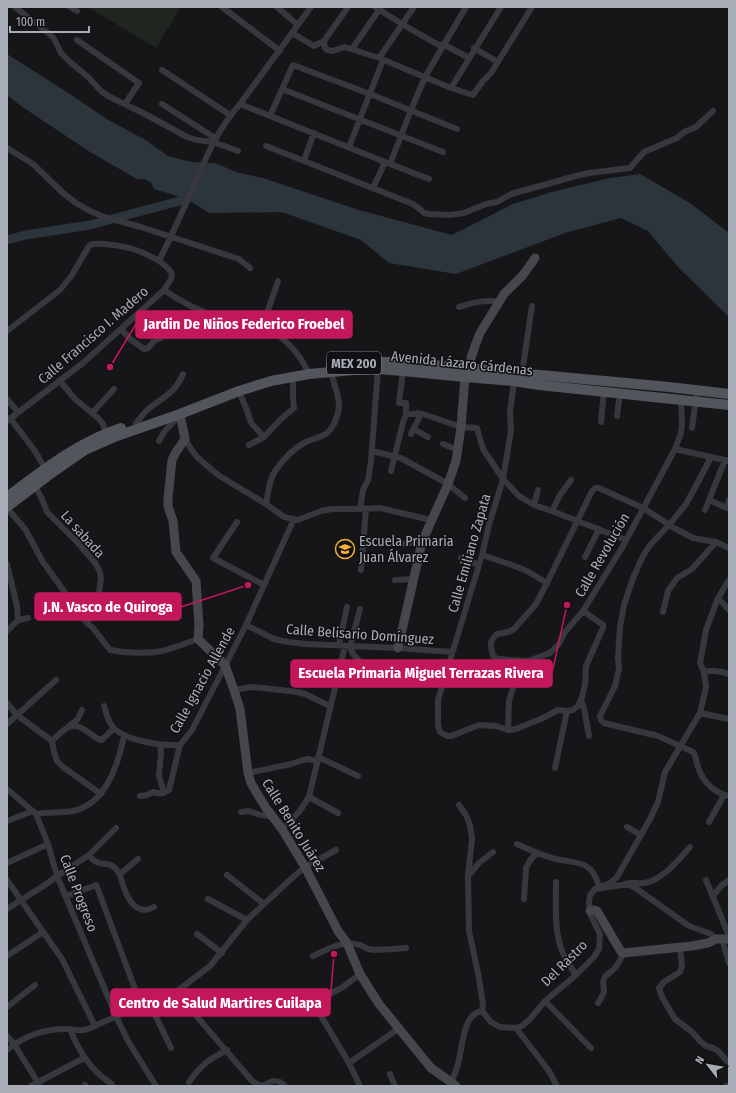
<svg xmlns="http://www.w3.org/2000/svg" width="736" height="1093" font-family="'Fira Sans Condensed',sans-serif">
<style>
.green{fill:#1e261f}
.water{fill:#2c353c}
.lines{fill:none;stroke-linecap:round;stroke-linejoin:round}
.river{stroke:#2c353c;stroke-width:9}
.street{stroke:#37383d;stroke-width:6}
.secondary{stroke:#45474d;stroke-width:9}
.primary{stroke:#53555c;stroke-width:10}
.labels{text-anchor:middle;stroke-width:3;stroke-linejoin:round;paint-order:stroke}
.shield{fill:#111113;stroke:#7b7e86;stroke-width:1}
.shield-label{font-size:13px;font-weight:bold;fill:#a8adb8}
.street-label{font-size:14px;fill:#a8adb8;stroke:#111113}
.poi-label{font-size:14px;fill:#a8adb8;stroke:#111113;text-anchor:start}
.leader{fill:none;stroke:#c2185b;stroke-width:1.5}
.callout-dot{fill:#c2185b;stroke:#111113;stroke-width:1.5}
.callout{fill:#c2185b;stroke:#c2185b;stroke-width:1.5}
.callout-label{font-size:15px;text-anchor:middle;font-weight:bold;fill:#fff}
</style>
<rect width="100%" height="100%" fill="#161618"/>
<path class="green" d="M92,7H178L180,8L156,48L91,9Z"/>
<path class="water" d="M7,54L73,96L108,120L144,139L168,156L191,162L215,163L236,172L263,178L359,210L452,235L513,204L552,192L610,178L640,174L690,203L729,233V317L678,267L648,231L621,218L565,233L456,274L389,263L361,240L282,212L209,213L187,199L154,189L151,182L144,179H137L90,152L21,106L7,95Z"/>
<g class="lines">
<path class="river" d="M7,240L25,235L90,225L187,199"/>
<path class="street" d="M15,7L53,37L61,53L70,62L88,77L101,91L108,96L145,114L187,137L197,140L213,142L238,151
M70,7L77,11
M222,7L280,51
M277,7L298,25
M375,7L402,24L442,47
M292,33L314,46L324,41L348,7
M77,40L139,83L125,104
M324,41L325,48L327,50L332,51L345,47L379,58L451,88L473,95L483,81L491,73L532,7
M443,44L469,58
M474,48L498,62
M352,49L381,7
M379,58L414,7
M162,70L230,115
M451,88L501,7
M282,89L443,152
M162,104L215,138
M240,104L385,162L429,179
M270,116L292,67L293,65L370,94L457,129
M266,146L413,204L421,210L424,213L429,214L450,215L464,213L486,204L497,202L511,194L576,176L589,173L630,168L644,152L677,138L684,132L696,127L713,111
M349,147L383,60
M7,148L33,164L63,193L76,203L88,210L104,217L141,227L239,259L250,268
M304,160L314,133
M390,164L411,110L425,77L466,7
M373,188L385,162
M159,261C171,237 182,212 193,188C206,157 217,130 240,104L311,7
M164,290C181,302 201,312 221,318C234,322 248,321 261,324C265,325 268,328 272,331C288,341 301,356 309,374
M459,307C473,303 485,299 499,302
M263,325L278,281
M121,329L130,339L144,349L148,348L155,340L161,338
M7,331L60,290L72,275L89,246L92,244C102,243 124,246 133,249C145,253 166,262 172,274L171,279L164,290L83,363L7,421
M522,373L532,306
M60,381L75,399L98,418L103,424L106,433
M514,381L510,412L511,431L503,479L489,525L482,555L438,700V725L440,732L447,736H451L479,725L496,726L508,730L516,729L543,718L558,710L567,711L573,710L578,706L582,697L585,685L586,666L603,628V625L583,611
M239,391L248,413L250,420L252,424L264,437
M7,399L18,412
M681,400L682,423L681,433L675,449L623,546L583,611L565,632L559,644L550,653L528,661L497,659L493,656L491,646V642L494,637L497,634L508,632L514,629L536,604L547,583L592,491L595,488H599L643,508L676,529L693,538L716,542L729,548
M92,413L114,389
M406,414H423L461,427L477,428L483,449L503,479L519,496L534,505L552,511L626,540
M617,416L620,393
M10,418L35,451L40,460L47,471
M601,422L604,390
M136,423C140,419 143,414 146,411C162,397 174,395 183,374
M692,428L697,391
M414,429L428,437
M411,434L419,418L418,413
M185,439L193,452L198,458L218,475L266,504L284,517L298,520L321,511L332,509H360L380,508L431,520
M159,441L164,432L178,417
M443,444L458,450
M249,445L264,437L280,420L294,408L293,399V377
M675,449L729,461
M372,451L401,458L448,484L465,498
M711,457L697,484L686,504L670,524L650,545L643,556L633,578L624,605L620,627L618,657L619,669L615,686L600,716L601,720L604,723L658,736L693,752C697,757 696,762 698,767C703,782 714,793 729,796
M391,471L403,422L406,414V403H399L403,371
M32,484L35,486L42,499L47,512L77,542L96,564L100,572L101,578L98,600L87,623
M709,500L727,508L729,500
M266,504C268,494 269,480 275,471C282,461 293,449 304,443C311,439 320,438 327,433C334,427 339,414 339,405C339,397 333,380 331,372
M534,505L538,490
M7,508L25,529L43,562L87,623L93,628L110,650C125,653 146,654 162,651C174,648 186,643 198,639
M360,509L363,490L368,480L371,461L378,369
M705,510L725,460
M552,511L560,495L571,480
M237,522L213,558L264,585
M401,544L422,542
M482,555L512,565L527,571L547,583
M392,556L403,558H418
M585,557L599,529
M461,558L479,565
M7,564L17,606L18,620
M361,570L366,509
M395,580L414,579
M718,598L729,610
M360,609L350,647L353,654L370,672
M663,612L668,591L677,578L692,569L716,542
M246,625L274,639L288,642L306,644L398,648L452,652
M7,631L18,620L28,618
M339,645L347,607
M704,672C712,670 721,671 729,674
M234,690L251,687L263,688L297,692L305,694L330,706
M581,700L584,708L589,736
M7,703L17,715L52,741L54,752L57,761L63,767L101,794
M104,706C106,712 108,721 112,726C124,741 162,746 180,745
M700,713L729,719
M7,724L56,680
M69,726L77,720L82,710
M508,730L509,701L516,678L528,661
M52,741C65,729 71,719 88,732C92,735 96,739 102,740L114,728
M160,745L161,752L159,776L164,793
M318,757L358,776
M555,768L567,711
M248,773L291,764L303,760L308,759L317,761
M7,789L36,814L48,844L57,876L116,1016L128,1041L156,1086
M140,796L147,795L153,792C160,794 163,794 169,790L180,745L192,730L246,625L294,519
M309,797L338,813
M459,805L466,815L470,825L472,839L468,876L469,931L479,978L483,1005L482,1011
M241,812L249,811L260,815L272,816
M36,814C48,812 61,813 73,811C106,804 118,765 124,736
M7,821L33,811
M709,822L724,795
M627,827L641,835
M282,829L299,812L309,797L345,646
M517,844C530,850 543,856 556,859C579,864 592,860 599,887L610,883L617,877L650,819L658,802L665,772L700,713L706,687L704,672L700,663L706,630L718,598L729,580
M89,855C100,870 106,859 115,868C120,872 121,879 123,885C126,895 133,910 145,910C148,910 151,908 154,907
M7,863L48,844
M120,874L138,859
M227,875L264,904
M468,876L479,863L493,852
M7,880L62,959L95,1026
M706,880L729,936
M556,882C556,903 554,931 562,951C565,959 571,967 576,975
M625,884C634,881 636,884 644,883C662,881 678,860 690,847
M66,896L94,886L96,885L97,887L141,1005
M713,896L721,886L729,880
M208,899L247,920
M524,899L526,868L531,859L537,853
M7,909L45,885L57,876L89,855L116,828
M197,934L222,953
M722,939L729,963
M680,947L682,967L680,972L664,982L659,988L662,997L675,1019L692,1032L700,1041L706,1046L713,1048L718,1051L727,1061L729,1062
M7,956L43,932
M313,956C328,949 343,940 360,945C363,946 365,948 368,949C377,951 396,949 406,948
M176,992L252,1081L257,1084L263,1086C271,1080 278,1078 285,1086
M545,1001L591,1048
M149,1002L171,1048
M598,1003C600,1000 603,996 604,991C604,987 602,983 604,979C606,974 610,973 613,970C618,965 621,959 623,953
M7,1007L35,985
M482,1011L491,1022L500,1027L516,1028L522,1026L530,1019L545,1001L576,975L594,957L599,949L600,934L591,916L589,903L590,895L595,889L622,885H629L634,887L689,926L711,934L716,939
M516,1028L549,1071L557,1086
M70,1029C77,1047 86,1063 101,1076C105,1080 110,1081 113,1086
M7,1036L14,1044L40,1086
M7,1050C24,1036 44,1029 66,1029C73,1029 81,1032 88,1029L141,1005L176,992L210,966L247,920L292,878L305,867L336,850
M349,1063L398,1029
M390,1074L395,1086
M189,1082C202,1064 208,1060 227,1050
M451,1082C454,1076 457,1070 458,1063C463,1048 462,1014 482,1011
M31,1086L84,1058
M84,1086L85,1085
M360,1086L349,1063L315,1006V1003L318,1000L343,987L360,974
M726,1086L729,1085"/>
<path class="secondary" d="M470,369L471,358L475,346L480,333L504,294L523,275L535,258
M180,414L185,439L176,452L172,460L168,498V506L173,521L176,552L196,581L199,625L198,639L225,665L234,690L240,709L248,773L251,783L258,795L266,808L282,829L305,867L338,931L347,943L360,974L379,1004L431,1068L451,1082L456,1086
M398,648L405,617L422,542L448,484L456,461L461,427L465,377
M590,911L594,910L597,911L620,950L623,953L692,946L708,943L716,939H729"/>
<path class="primary" d="M331,365L365,362H402L669,387L729,394
M7,497C43,470 78,442 121,428
M7,507L49,475L85,450L117,436L180,414L239,391L271,381L309,374L354,370L378,369L403,371L465,377L514,381L539,385L729,405"/>
</g>
<defs>
<symbol id="school-ring" viewBox="-11 -11 22 22"><circle r="9.5" fill="#111113" stroke="#f2b134" stroke-width="1.5"/><path d="M0-5L7-2L0 1L-7-2ZM-4 1L0 2.5L4 1V4Q0 6-4 4Z" fill="#f2b134"/></symbol>
</defs>
<g fill-rule="evenodd">
<use href="#school-ring" x="334" y="538" width="22" height="22"/>
</g>
<g class="labels">
<rect class="shield" x="327" y="352" width="54" height="22" rx="3"/>
<g class="shield-label">
<text x="354" y="368">MEX 200</text>
</g>
<g class="street-label">
<text transform="translate(93 335) rotate(-41)" y="5">Calle Francisco I. Madero</text>
<text transform="translate(462 363) rotate(6)" y="5">Avenida Lázaro Cárdenas</text>
<text transform="translate(83 534) rotate(48)" y="5">La sabada</text>
<text transform="translate(469 553) rotate(-74)" y="5">Calle Emiliano Zapata</text>
<text transform="translate(602 555) rotate(-60)" y="5">Calle Revolución</text>
<text transform="translate(360 634) rotate(4)" y="5">Calle Belisario Domínguez</text>
<text transform="translate(202 680) rotate(-61)" y="5">Calle Ignacio Allende</text>
<text transform="translate(294 825) rotate(58)" y="5">Calle Benito Juárez</text>
<text transform="translate(79 893) rotate(69)" y="5">Calle Progreso</text>
<text transform="translate(564 963) rotate(-45)" y="5">Del Rastro</text>
</g>
<g class="poi-label">
<text x="359" y="546">Escuela Primaria<tspan x="359" dy="16">Juan Álvarez</tspan></text>
</g>
</g>
<path class="leader" d="M110 367L136 324M248 585L181 607M567 605L552 673M334 954L330 1003"/>
<g class="callout-dot">
<circle cx="110" cy="367" r="4"/>
<circle cx="248" cy="585" r="4"/>
<circle cx="567" cy="605" r="4"/>
<circle cx="334" cy="954" r="4"/>
</g>
<g class="callout">
<rect x="136" y="311" width="216" height="27" rx="4"/>
<rect x="35" y="593" width="146" height="27" rx="4"/>
<rect x="291" y="660" width="261" height="27" rx="4"/>
<rect x="111" y="989" width="219" height="27" rx="4"/>
</g>
<g class="callout-label">
<text x="244" y="329">Jardin De Niños Federico Froebel</text>
<text x="108" y="612">J.N. Vasco de Quiroga</text>
<text x="421" y="678">Escuela Primaria Miguel Terrazas Rivera</text>
<text x="220" y="1008">Centro de Salud Martires Cuilapa</text>
</g>
<rect width="736" height="1093" fill="none" stroke="#a8adb8" stroke-width="16"/>
<g transform="translate(708 1065) rotate(301)" stroke="#111113" stroke-width="3" paint-order="stroke">
<path d="M0-3L7 15L0 10L-7 15Z" fill="#a8adb8"/>
<text y="-6" font-size="11" font-weight="bold" text-anchor="middle" fill="#a8adb8">N</text>
</g>
<path d="M10 26v6h79v-6" fill="none" stroke="#a8adb8" stroke-width="2"/>
<text x="16" y="26" font-size="12" fill="#a8adb8" stroke="#111113" stroke-width="3" paint-order="stroke">100 m</text>
</svg>
